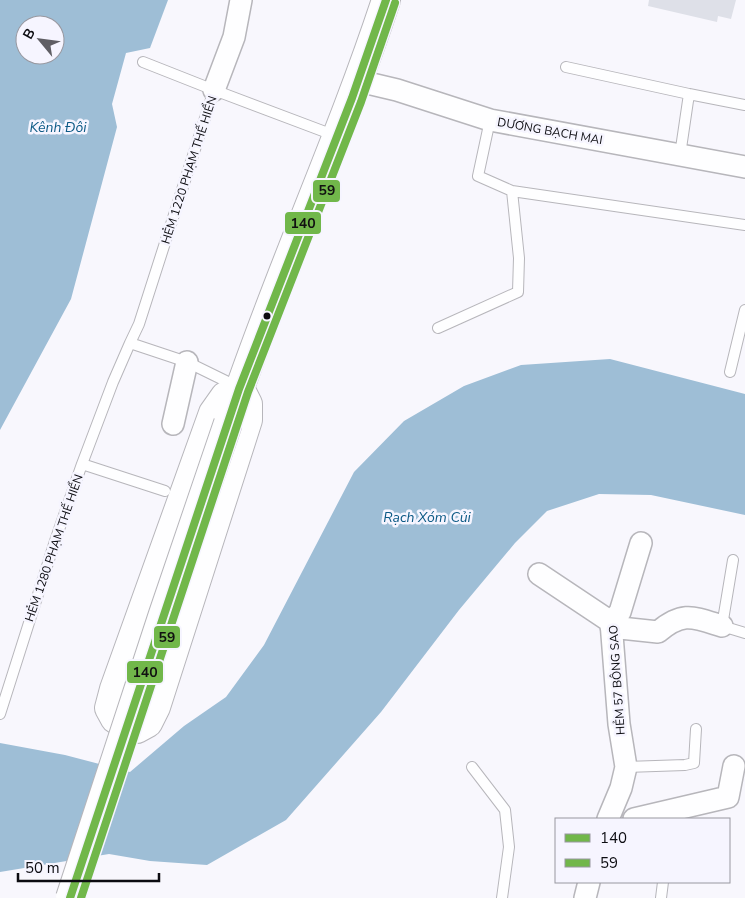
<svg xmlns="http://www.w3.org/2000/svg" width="745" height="898" font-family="'Nunito Sans',sans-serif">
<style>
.water{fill:#9ebed6;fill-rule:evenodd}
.building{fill:#dee0e8}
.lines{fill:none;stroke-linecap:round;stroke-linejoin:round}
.lane-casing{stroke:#b7b6bb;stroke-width:12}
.street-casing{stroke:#b7b6bb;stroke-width:24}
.secondary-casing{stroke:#b7b6bb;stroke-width:30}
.lane{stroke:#fefeff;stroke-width:10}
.street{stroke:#fefeff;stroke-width:21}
.secondary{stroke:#fefeff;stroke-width:28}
.secondary-bridge-casing{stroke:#b7b6bb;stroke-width:30;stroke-linecap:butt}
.secondary-bridge{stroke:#fefeff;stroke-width:28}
.bus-1-casing{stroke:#f6f5ff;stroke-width:11}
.bus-2-casing{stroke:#f6f5ff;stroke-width:11}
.bus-1{stroke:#71b74a;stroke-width:8}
.bus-2{stroke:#71b74a;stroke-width:8}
.bus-dot{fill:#0c0c11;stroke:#f6f5ff;stroke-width:2}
.labels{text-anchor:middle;stroke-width:5;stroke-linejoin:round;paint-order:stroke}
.street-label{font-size:12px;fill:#0c0c11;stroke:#f6f5ff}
.water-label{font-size:14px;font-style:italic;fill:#0b5985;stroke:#f6f5ff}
.line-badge{stroke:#f6f5ff;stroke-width:2}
.pale-badge-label{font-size:14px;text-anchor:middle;font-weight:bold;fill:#111}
</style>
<rect width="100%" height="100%" fill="#f8f7fd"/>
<path class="water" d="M0,0H168L150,48L126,53L112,104L117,127L71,299L0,430ZM25,25H55V55H25Z
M610,359L745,394V515L651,495L599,494L547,511L515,543L459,610L381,712L286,820L207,865L150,861L109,854L0,872V743L65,755L130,772L184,726L226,697L264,645L354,472L404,421L464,386L521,365Z"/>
<path class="building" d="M649,0H736L731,19L718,16L717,22L648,6Z"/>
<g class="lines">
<defs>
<path id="lane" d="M143,62L214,90
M566,67L689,94L745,105
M490,120L478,176L512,191L745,225
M680,155L689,94
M438,328L518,292L519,258L512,191
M130,343L139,324L214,90L336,136
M730,372L745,310
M82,464L113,382L130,343L187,362L236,386
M733,560L722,626L745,633
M0,714L55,541L82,464L165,491
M472,767L505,810L509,847L502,898
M626,767L685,765L694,763L696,729
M661,898L663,882"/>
<path id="street" d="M359,81L397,90L490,120L745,167
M214,90L234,37L241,0
M173,424L187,362
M539,574L611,622
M611,627L658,632C683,611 693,617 722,626
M608,819L621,788L626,767L619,724L611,622L620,612L641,543
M634,819L728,797L734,766
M585,898L589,882"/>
<path id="secondary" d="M240,388L248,404V420L156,707L148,723L137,729L115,719L109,708L114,689L213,413L225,396Z
M234,405C280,269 341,137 386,0"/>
</defs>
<use href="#lane" class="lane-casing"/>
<use href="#street" class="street-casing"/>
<use href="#secondary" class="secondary-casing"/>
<use href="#lane" class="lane"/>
<use href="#street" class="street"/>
<use href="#secondary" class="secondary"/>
<defs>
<path id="secondary-bridge" d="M70,898L163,614L228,423"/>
</defs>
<use href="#secondary-bridge" class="secondary-bridge-casing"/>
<use href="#secondary-bridge" class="secondary-bridge"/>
<defs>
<path id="bus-1" d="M70,898L239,389L352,98L386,0"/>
<path id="bus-2" d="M81,898L248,392L361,102L395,3"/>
</defs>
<use href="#bus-1" class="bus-1-casing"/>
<use href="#bus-2" class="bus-2-casing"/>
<use href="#bus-1" class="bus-1"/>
<use href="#bus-2" class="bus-2"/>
</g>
<circle class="bus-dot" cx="267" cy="316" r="4.5"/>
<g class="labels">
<g class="street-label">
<text transform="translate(550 131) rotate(10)" y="4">DƯƠNG BẠCH MAI</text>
<text transform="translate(189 170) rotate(-72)" y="4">HẺM 1220 PHẠM THẾ HIỂN</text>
<text transform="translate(54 548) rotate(-71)" y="4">HẺM 1280 PHẠM THẾ HIỂN</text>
<text transform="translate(617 680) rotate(-94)" y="4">HẺM 57 BÔNG SAO</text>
</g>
<g class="water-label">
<text x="58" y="132">Kênh Đôi</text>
<text x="427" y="522">Rạch Xóm Củi</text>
</g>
</g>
<g class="line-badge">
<rect x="312" y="179" width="29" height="24" rx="5" fill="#71b74a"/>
<rect x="284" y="211" width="38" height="24" rx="5" fill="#71b74a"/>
<rect x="153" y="625" width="28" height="24" rx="5" fill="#71b74a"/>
<rect x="126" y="660" width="38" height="24" rx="5" fill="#71b74a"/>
</g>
<g class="pale-badge-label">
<text x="327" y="195">59</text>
<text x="303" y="228">140</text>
<text x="167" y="642">59</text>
<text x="145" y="677">140</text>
</g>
<rect x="555" y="818" width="175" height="65" fill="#f6f5ff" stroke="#9898a0"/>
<rect x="565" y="834" width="25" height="8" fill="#71b74a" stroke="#9898a0"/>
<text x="600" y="843" font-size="15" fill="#0c0c11">140</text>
<rect x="565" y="859" width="25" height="8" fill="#71b74a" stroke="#9898a0"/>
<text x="600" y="868" font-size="15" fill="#0c0c11">59</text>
<g transform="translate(40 40) rotate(299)"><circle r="24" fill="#f6f5ff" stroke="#9898a0"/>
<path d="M0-4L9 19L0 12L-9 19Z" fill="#5f5e64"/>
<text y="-8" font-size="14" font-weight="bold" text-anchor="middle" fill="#0c0c11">B</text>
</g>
<path d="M18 873v8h141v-8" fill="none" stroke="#0c0c11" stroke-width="2.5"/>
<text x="25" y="873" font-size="15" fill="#0c0c11" stroke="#f6f5ff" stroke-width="4" paint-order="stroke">50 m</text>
</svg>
